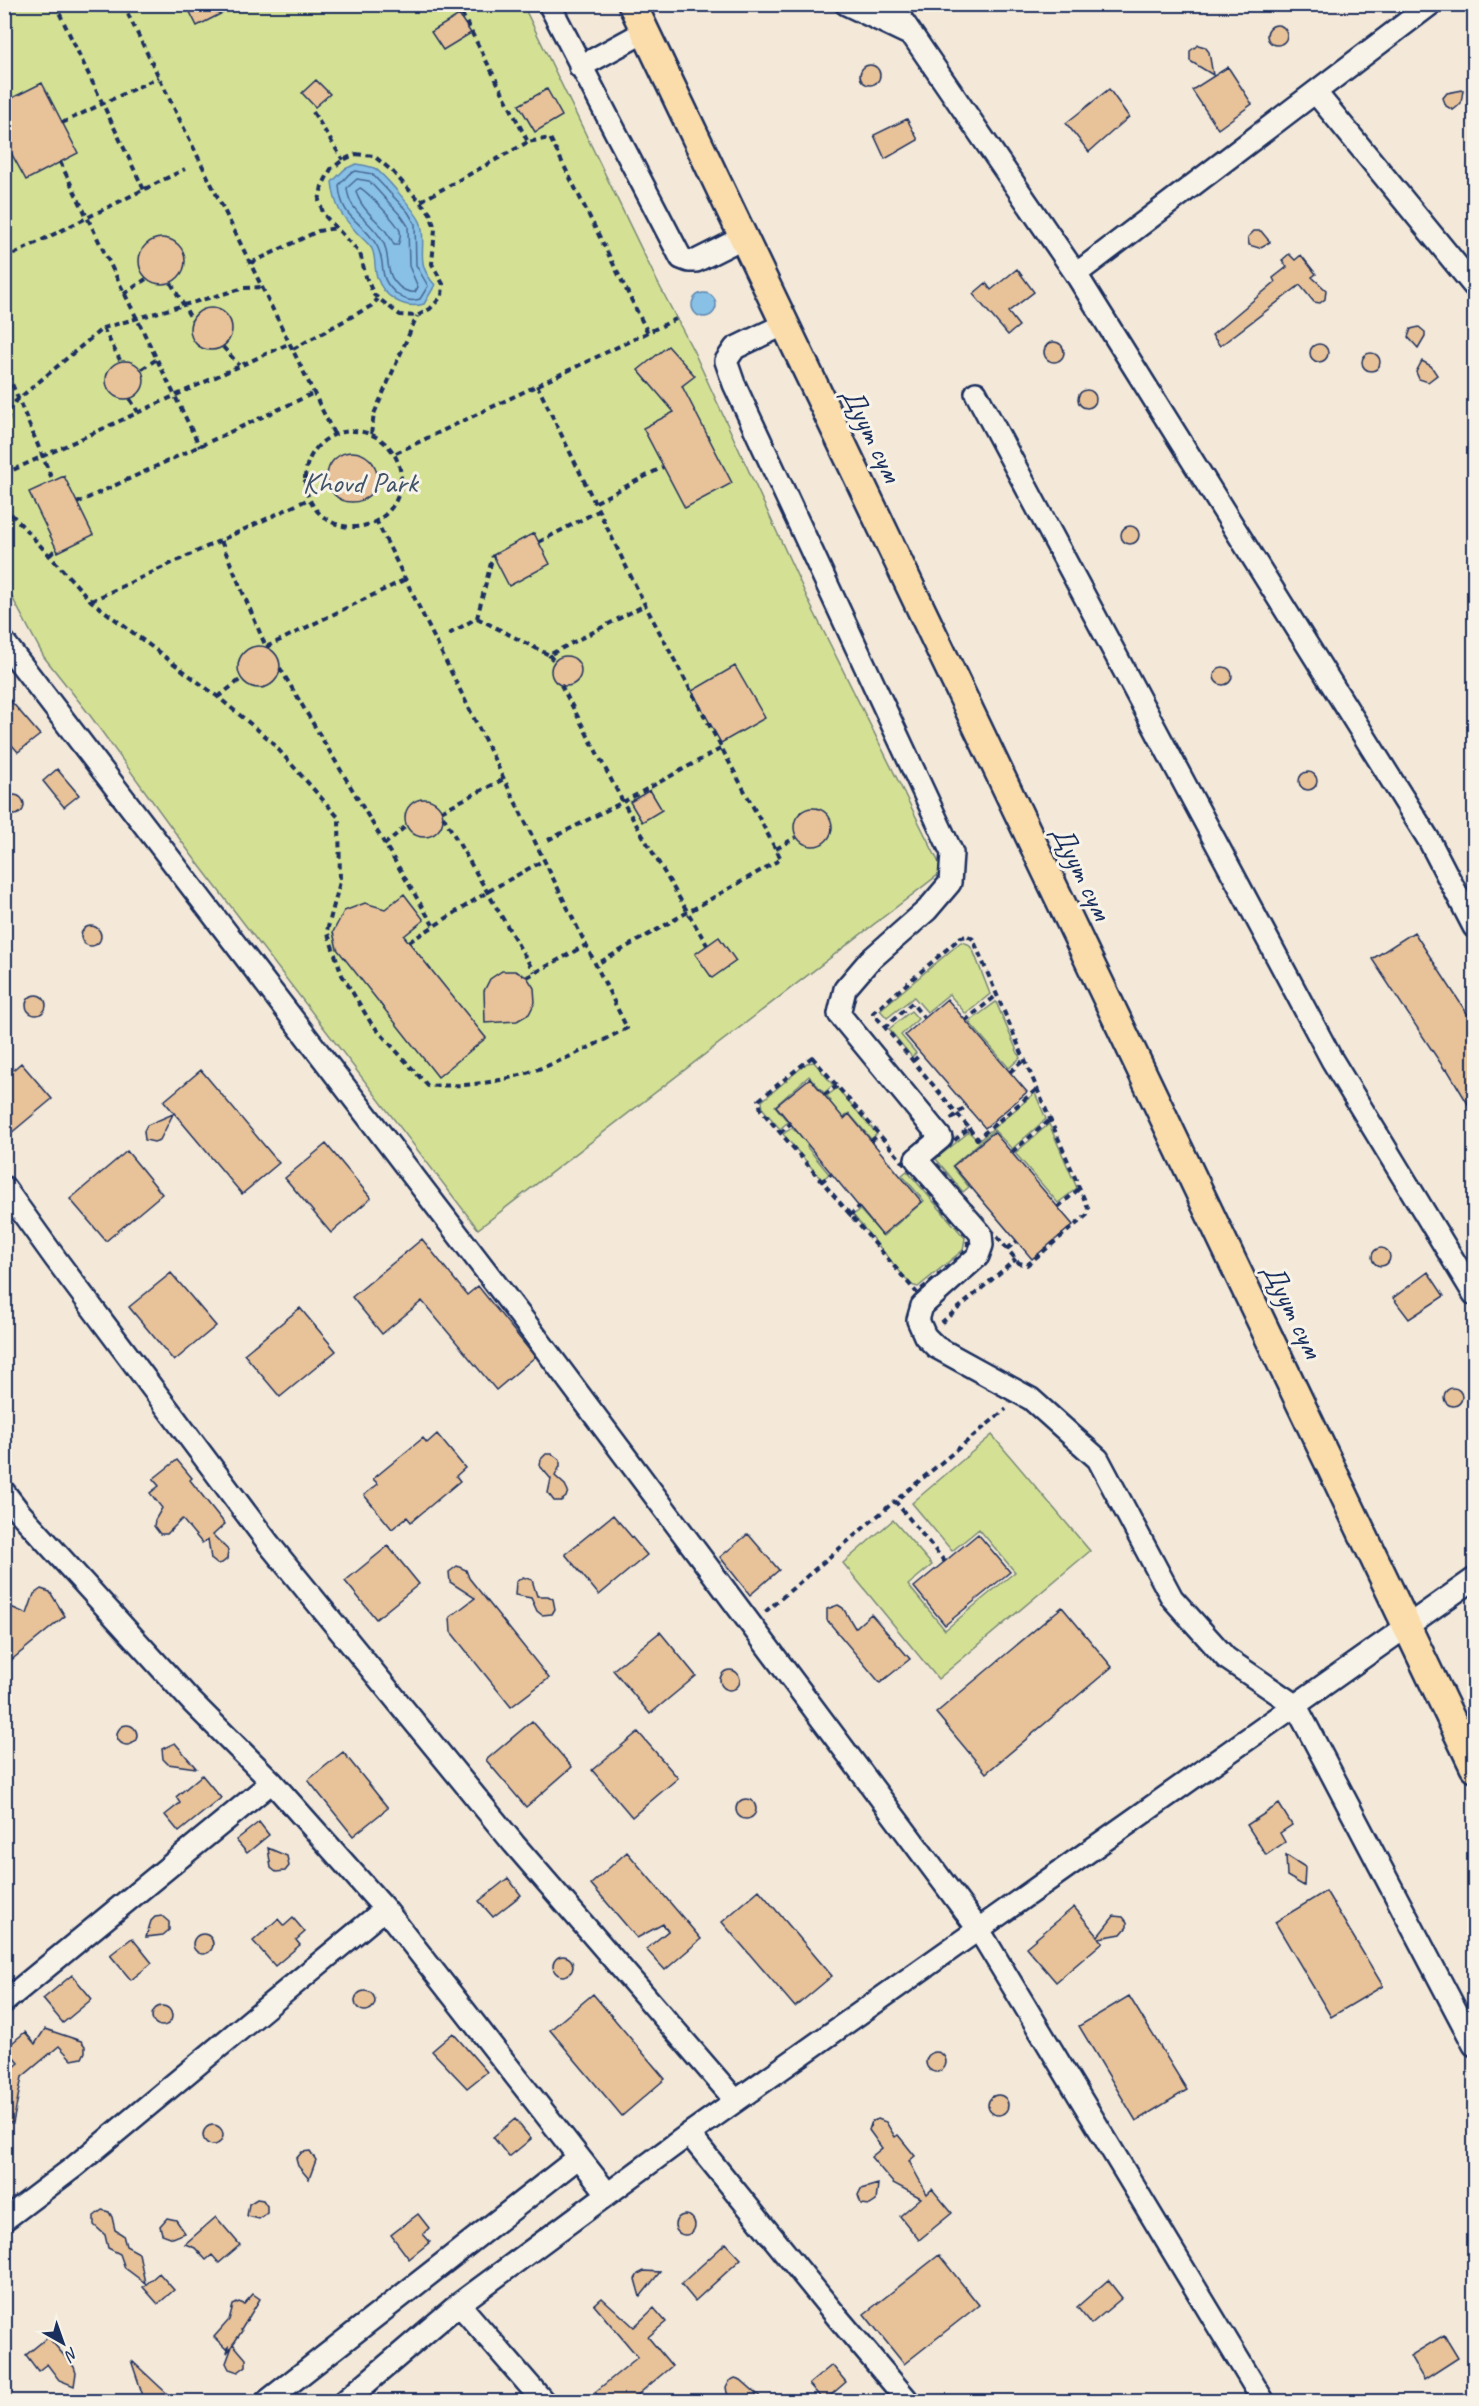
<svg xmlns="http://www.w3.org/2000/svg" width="1479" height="2406" font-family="Caveat,sans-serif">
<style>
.green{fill:#d4e194;stroke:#788879;stroke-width:1.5}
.water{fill:#88c0e6;stroke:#5c86b0;stroke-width:1.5}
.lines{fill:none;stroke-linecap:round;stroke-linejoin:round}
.shore{stroke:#476994;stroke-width:1.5}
.building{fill:#e8c298;stroke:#1b2f5e;stroke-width:1.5}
.minor-casing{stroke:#1b2f5e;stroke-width:26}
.major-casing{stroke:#1b2f5e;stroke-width:32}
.path{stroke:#1b2f5e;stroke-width:4;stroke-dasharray:6 4.5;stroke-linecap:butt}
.minor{stroke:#f7f3e8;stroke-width:21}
.major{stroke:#faddab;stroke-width:27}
.labels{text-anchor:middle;stroke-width:6;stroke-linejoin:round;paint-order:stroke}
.street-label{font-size:30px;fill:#1b2f5e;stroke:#f7f3e8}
.park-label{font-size:30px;fill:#405369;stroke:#f7f3e8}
</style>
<rect width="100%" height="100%" fill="#f4e9d8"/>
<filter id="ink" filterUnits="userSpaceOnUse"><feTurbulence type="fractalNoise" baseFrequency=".0167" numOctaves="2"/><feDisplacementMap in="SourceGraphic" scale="12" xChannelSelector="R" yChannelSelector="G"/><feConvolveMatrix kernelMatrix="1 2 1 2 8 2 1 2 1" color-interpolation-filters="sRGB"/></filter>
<g filter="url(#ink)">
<path class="green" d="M4,5H523L657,281L694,352L811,606L943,871L478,1229L190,853L89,714L44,657L5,584Z
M961,942L968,944L973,950L990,994L966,1014L949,994L927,1012L914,997L887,1018L880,1010Z
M996,1002L1020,1058L1009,1068L969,1022Z
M911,1011L918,1019L901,1035L916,1053L912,1057L889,1029Z
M814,1062L833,1085L824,1093L809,1076L775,1106L788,1122L780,1129L763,1109L762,1101L807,1063Z
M837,1088L877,1134L871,1139L849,1113L807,1147L829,1174L822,1180L783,1134L792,1128L795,1131L831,1101L827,1096Z
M1035,1093L1046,1119L1012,1149L994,1130L952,1166L969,1187L963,1192L936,1159L969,1132L978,1141Z
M1049,1124L1077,1188L1058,1203L1015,1153Z
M907,1171L965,1238L963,1250L918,1287L911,1285L853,1215L860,1210L883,1236L924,1201L902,1175Z
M992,1435L1090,1551L938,1679L843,1563L893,1520L932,1565L908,1585L945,1630L1015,1572L979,1529L952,1551L912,1503Z"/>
<path class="water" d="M356,164C361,165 369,166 374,168C382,172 419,215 421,224C427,250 414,262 435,285L424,304C405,310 383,297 377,277C374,268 376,258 372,249C369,244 363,239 359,235C342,216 335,209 332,182L345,169Z
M692 305a12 12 0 1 1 24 0a12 12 0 1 1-24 0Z"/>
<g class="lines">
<path class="shore" d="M356,171L372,174L408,212L415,224L416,265L428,286L420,299C411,302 405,300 398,295C375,276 388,267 377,246C363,220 341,221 339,185L349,174Z
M357,179L369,181L402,217L408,226L409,266L418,287L415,292C408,293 400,289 395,282C385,271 390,254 383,242C372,221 349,213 347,188Z
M360,188C367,191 398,224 400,231C401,236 400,240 398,245H394C386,224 361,213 356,191Z"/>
</g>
<path class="building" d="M186,4H240L197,26Z
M459,15L471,33L443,50L431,32Z
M1267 35a10 10 0 1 1 20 0a10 10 0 1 1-20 0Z
M1198,45L1205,47L1209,52L1213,75L1190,61V51Z
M860 75a10 10 0 1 1 20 0a10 10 0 1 1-20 0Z
M1228,67L1252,104L1218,129L1192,90Z
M316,80L330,94L315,107L302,93Z
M42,83L78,153L26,180L4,140V102Z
M547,89L562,116L535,132L519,105Z
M1109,89L1129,117L1089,152L1066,123Z
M1463,90L1461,103L1457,107L1453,110L1446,106L1443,98L1447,93Z
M907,119L918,140L885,159L874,135Z
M1254,231H1261L1270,242L1259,248L1249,245L1248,237Z
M139 261a23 23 0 1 1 46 0a23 23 0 1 1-46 0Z
M1289,254L1295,260L1301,255L1316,274L1312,277L1326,290L1325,299L1320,303L1314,302L1300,285L1220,346L1212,335L1275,282L1273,278L1287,267L1282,260Z
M1017,269L1034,292L1008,312L1019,326L1008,335L973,294L986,283L991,290Z
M190 329a21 21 0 1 1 42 0a21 21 0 1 1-42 0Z
M1419,327L1425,332V336L1418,348L1408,337L1411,329Z
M1044 352a10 10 0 1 1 20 0a10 10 0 1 1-20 0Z
M1310 353a9 9 0 1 1 18 0a9 9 0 1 1-18 0Z
M668,346L695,376L682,386L732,483L685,508L643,428L674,412L638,370Z
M1362 362a9 9 0 1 1 18 0a9 9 0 1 1-18 0Z
M106 380a19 19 0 1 1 38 0a19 19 0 1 1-38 0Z
M1422,361L1431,366L1437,375L1428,382L1419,379L1416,372Z
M1078 399a9 9 0 1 1 18 0a9 9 0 1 1-18 0Z
M327 477a25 25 0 1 1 50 0a25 25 0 1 1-50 0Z
M64,476L93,535L58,552L29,492Z
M1121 535a9 9 0 1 1 18 0a9 9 0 1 1-18 0Z
M534,533L550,564L509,586L493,555Z
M238 667a21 21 0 1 1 42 0a21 21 0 1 1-42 0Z
M551 671a15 15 0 1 1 30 0a15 15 0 1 1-30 0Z
M735,666L765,718L721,743L692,691Z
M1214 676a9 9 0 1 1 18 0a9 9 0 1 1-18 0Z
M4,693L40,735L18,752L4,736Z
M57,769L79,795L64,807L43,781Z
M1299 781a9 9 0 1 1 18 0a9 9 0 1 1-18 0Z
M650,790L662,810L642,822L630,802Z
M4 805a10 10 0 1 1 20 0a10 10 0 1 1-20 0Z
M405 818a19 19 0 1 1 38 0a19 19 0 1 1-38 0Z
M794 827a19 19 0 1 1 38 0a19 19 0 1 1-38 0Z
M404,894L424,920L404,936L486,1038L438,1077L337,949L333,932L344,911L365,903L385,909Z
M81 936a10 10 0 1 1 20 0a10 10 0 1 1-20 0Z
M1414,932L1474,1024V1114L1447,1069L1445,1070L1372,959Z
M719,937L736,961L712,978L695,954Z
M502,971H515L527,977L534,988L535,1002L529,1014L517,1021L485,1023L484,991L490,979Z
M26 1005a10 10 0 1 1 20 0a10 10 0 1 1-20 0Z
M947,999L1027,1092L985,1128L905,1035Z
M21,1063L52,1099L4,1139V1078Z
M201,1070L279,1163L242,1194L164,1101Z
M810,1078L844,1119L849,1114L922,1202L882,1235L776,1106Z
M173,1114L160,1140L154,1142L145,1140L144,1131L147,1125Z
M994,1132L1073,1225L1032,1259L953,1166Z
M326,1144L371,1198L331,1233L285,1178Z
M127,1151L162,1194L106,1241L70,1199Z
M422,1239L467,1295L478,1286L535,1357L496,1390L422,1301L382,1334L352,1297Z
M1372 1257a9 9 0 1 1 18 0a9 9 0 1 1-18 0Z
M1428,1272L1444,1296L1409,1319L1393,1298Z
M171,1273L216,1326L174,1361L129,1307Z
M300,1308L336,1351L280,1397L244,1354Z
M1444 1397a9 9 0 1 1 18 0a9 9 0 1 1-18 0Z
M437,1434L465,1468L456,1476L460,1481L411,1522L407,1517L392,1529L364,1495L378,1484L373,1479L423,1438L427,1443Z
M546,1454H552L560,1460V1466L555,1476L565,1485L568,1491L566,1497L561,1501H554L548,1493L551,1479L540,1466L541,1459Z
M177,1460L192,1478L190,1480L225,1524L213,1535L228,1550L227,1559L222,1563L217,1564L211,1559L208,1539L202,1543L182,1519L167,1534H160L154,1526L155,1520L162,1508L150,1493L159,1486L153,1479Z
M613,1515L647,1555L599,1595L565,1554Z
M748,1534L779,1570L750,1595L720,1557Z
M978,1534L1010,1572L945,1625L914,1587Z
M388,1546L419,1584L376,1619L345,1581Z
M457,1566L466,1570L469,1578L549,1678L511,1707L451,1632L450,1617L475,1598L450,1582L449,1572Z
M523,1577L532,1580L537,1596H548L553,1599L555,1609L552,1614L542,1615L537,1611L531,1598L515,1595L516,1582Z
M41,1589L50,1592L65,1616L4,1666V1604L27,1614L34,1594Z
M838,1605L843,1608L855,1628L871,1614L910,1659L880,1683L827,1620V1609Z
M1062,1607L1112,1667L986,1773L936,1713Z
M660,1632L696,1676L650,1714L613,1670Z
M720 1680a10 10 0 1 1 20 0a10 10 0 1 1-20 0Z
M532,1721L572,1767L526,1807L486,1760Z
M117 1735a10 10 0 1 1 20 0a10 10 0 1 1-20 0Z
M638,1732L678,1778L632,1817L592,1770Z
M175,1743L196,1768L168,1764L163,1759L162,1749Z
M343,1752L388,1808L353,1836L308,1780Z
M202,1775L221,1798L179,1832L165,1815L180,1803L176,1797Z
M736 1809a10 10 0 1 1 20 0a10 10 0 1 1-20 0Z
M1279,1804L1292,1825L1280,1833L1285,1842L1266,1855L1247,1825Z
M259,1822L269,1835L247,1853L236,1840Z
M268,1848L287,1856L289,1866L285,1871L276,1872L271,1868Z
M627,1852L701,1939L665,1970L646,1949L668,1931L663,1924L637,1938L591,1884Z
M1286,1855L1305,1867L1304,1886L1287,1876Z
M508,1878L521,1895L493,1917L479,1901Z
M759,1890L832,1976L795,2007L722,1922Z
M1326,1891L1383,1986L1331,2017L1275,1922Z
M1074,1907L1098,1936L1114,1916L1123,1917L1127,1922V1927L1121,1934L1099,1938L1103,1942L1056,1982L1026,1947Z
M162,1916L169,1922V1930L163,1935L146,1937L151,1921L155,1917Z
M293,1918L305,1932L296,1940L300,1945L275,1966L253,1941L278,1919L284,1926Z
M193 1944a10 10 0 1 1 20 0a10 10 0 1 1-20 0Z
M132,1938L152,1963L131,1980L110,1955Z
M553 1966a10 10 0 1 1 20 0a10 10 0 1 1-20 0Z
M72,1975L92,1999L63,2023L43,1999Z
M355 2001a10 10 0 1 1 20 0a10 10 0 1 1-20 0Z
M593,1994L665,2079L622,2116L550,2030Z
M1129,1996L1187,2090L1136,2121L1079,2026Z
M152 2016a10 10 0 1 1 20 0a10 10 0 1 1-20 0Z
M45,2029L81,2041L85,2046V2052L82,2058L72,2060L59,2046L22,2077L13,2123L4,2122V2076L19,2063L6,2048L25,2032L35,2044Z
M453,2033L487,2072L467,2088L432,2051Z
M926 2062a10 10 0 1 1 20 0a10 10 0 1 1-20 0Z
M988 2105a10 10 0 1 1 20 0a10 10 0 1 1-20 0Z
M515,2119L531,2139L509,2157L493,2137Z
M878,2119L886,2122L895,2137L898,2135L915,2156L909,2161L927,2194L932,2189L952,2213L919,2240L900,2216L921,2198L893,2183L871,2157L882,2148L869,2130L872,2121Z
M203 2135a10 10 0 1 1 20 0a10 10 0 1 1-20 0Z
M310,2151L316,2160L309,2179L298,2166L296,2159L302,2152Z
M878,2184L876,2201L870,2205L861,2204L858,2195L861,2189Z
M257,2199L263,2200L267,2206V2213L259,2219L247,2216L249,2204Z
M102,2210L109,2212L112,2217L115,2230L123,2235L126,2246L139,2253L145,2283L125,2268L120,2254L108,2248L105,2235L94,2225V2216Z
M418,2214L429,2228L423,2234L430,2242L409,2259L391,2235Z
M675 2225a10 10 0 1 1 20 0a10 10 0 1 1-20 0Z
M216,2217L240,2245L219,2263L212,2255L206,2260L195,2248L185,2244Z
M167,2218L176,2220L185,2233L173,2238L162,2234L160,2226Z
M726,2243L741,2259L695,2301L681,2284Z
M939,2255L979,2305L904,2364L864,2314Z
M644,2271L660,2272L640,2297L635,2279L638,2274Z
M159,2273L174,2290L158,2304L143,2287Z
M1108,2280L1122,2298L1091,2324L1077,2307Z
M253,2294L260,2299L241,2330L242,2331L227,2353L228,2347L226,2349L214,2337L229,2320L233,2305L239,2302L244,2304Z
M602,2298L634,2327L654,2308L666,2322L648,2337L672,2366L629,2402H603L595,2392L638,2357L594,2305Z
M1444,2335L1458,2358L1424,2380L1410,2356Z
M48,2337L74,2367L76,2373L74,2386L59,2380L47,2364L38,2371L26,2355Z
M233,2344L246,2359V2366L238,2372L229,2369L226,2363Z
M131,2360L176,2402H145Z
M832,2365L846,2382L824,2401L809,2384Z
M735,2378L741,2380L766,2402H734L727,2393L726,2387L729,2381Z"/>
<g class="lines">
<defs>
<path id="minor" d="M549,4L681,258L689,261H696L742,238
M846,4L911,35
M891,4L1076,274L1429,840L1474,927
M580,67L644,32
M1316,93L1474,286
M1076,274L1431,4
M783,325L735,348L726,361L734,384L952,853L950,883L927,910L869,961L845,989L839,1014L941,1138L916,1159L981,1234L982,1245L978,1256L922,1306L918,1320L925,1336L936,1347L1031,1399L1098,1459L1172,1598L1226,1658L1296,1706L1474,2045
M976,393L1332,1060L1474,1294
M4,642L525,1322L979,1930L1264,2402
M4,1187L55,1258L269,1544L514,1844L736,2101
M4,1492L20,1513L193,1703L272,1782L385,1909L607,2193
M4,2002L272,1782
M689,2134L838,2318L909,2402
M4,2220L74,2167L385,1909
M459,2304L544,2402
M266,2402L579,2157
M344,2402L459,2304L689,2134L1474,1579"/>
<path id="major" d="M632,4L1474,1767"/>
</defs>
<use href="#minor" class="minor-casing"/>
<use href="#major" class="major-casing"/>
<path class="path" d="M55,4L144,190
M123,4L334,434
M457,4L528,142L550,138L648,333
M313,112L343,160
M62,123L159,77
M4,143L6,142
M356,154L374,156L392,171L430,213L435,229L432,264L443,284L442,296L430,309L417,316L400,315L374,295L366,277L360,253L324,215L319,201L322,186L331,169L343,160Z
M60,162L200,447
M421,201L528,142
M4,259L185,169
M251,263L318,231L336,228
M171,283L192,320
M124,294L146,279
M103,328L120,360
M223,347L239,365
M293,349L371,306L378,299
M4,365L53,481
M142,369L157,359
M537,385L645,605L781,859L595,965
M130,399L138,412
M305 479a48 48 0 1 1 96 0a48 48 0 1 1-96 0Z
M371,434L374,414L417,316
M4,442L10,406L103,328L244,288L262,287
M396,453L676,319
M4,474L290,343
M596,502L663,467
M77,503L314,393
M4,506L91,601L218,697L270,740L339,818L340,882L327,931L342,975L371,1023L428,1086C443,1085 459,1086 474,1084C528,1079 580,1053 627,1028L377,522
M221,541L266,647L406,579
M539,542L600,510
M50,555L56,549
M91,601L309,499
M477,618L549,655L645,605
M449,634L477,618L493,555
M549,655L554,661
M280,668L433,925
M561,685L623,802L707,945
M218,697L241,679
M441,811L504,779
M443,816L534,972
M548,840L623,802L722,748
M384,845L406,826
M776,849L796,837
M968,936L973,939L1088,1208L1087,1215L1027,1265L1019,1263L932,1159L969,1128L873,1013L961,937Z
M409,942L489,891L544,860
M527,977L586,945
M965,1021L997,995
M884,1028L912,1003L924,1018
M812,1057L967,1236L968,1245L964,1253L917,1293L761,1110L759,1100Z
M913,1061L921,1054
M1010,1072L1025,1059
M824,1095L837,1086
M951,1119L966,1106
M969,1128L977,1139L1037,1089
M780,1133L791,1123
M871,1141L879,1135
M1012,1152L1050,1120
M821,1182L831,1174
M1058,1207L1080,1188
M849,1216L859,1207
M1007,1249L1017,1241
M941,1323L1016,1259
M945,1562L895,1501L1006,1409
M765,1612L895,1501"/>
<use href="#minor" class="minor"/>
<use href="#major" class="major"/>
</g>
</g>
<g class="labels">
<g class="street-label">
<text transform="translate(872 434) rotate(64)" y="10">Дуут сум</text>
<text transform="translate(1082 872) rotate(64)" y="10">Дуут сум</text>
<text transform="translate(1293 1310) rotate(64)" y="10">Дуут сум</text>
</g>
<g class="park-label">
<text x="360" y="492">Khovd Park</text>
</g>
</g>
<rect width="1479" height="2406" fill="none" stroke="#f7f3e8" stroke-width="24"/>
<rect x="12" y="12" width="1455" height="2382" fill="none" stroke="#1b2f5e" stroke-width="2" filter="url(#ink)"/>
<g transform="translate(63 2343) rotate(140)" stroke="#f7f3e8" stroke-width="4.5" paint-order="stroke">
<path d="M0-4.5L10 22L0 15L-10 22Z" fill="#1b2f5e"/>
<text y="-9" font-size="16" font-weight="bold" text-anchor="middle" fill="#1b2f5e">N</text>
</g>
</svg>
